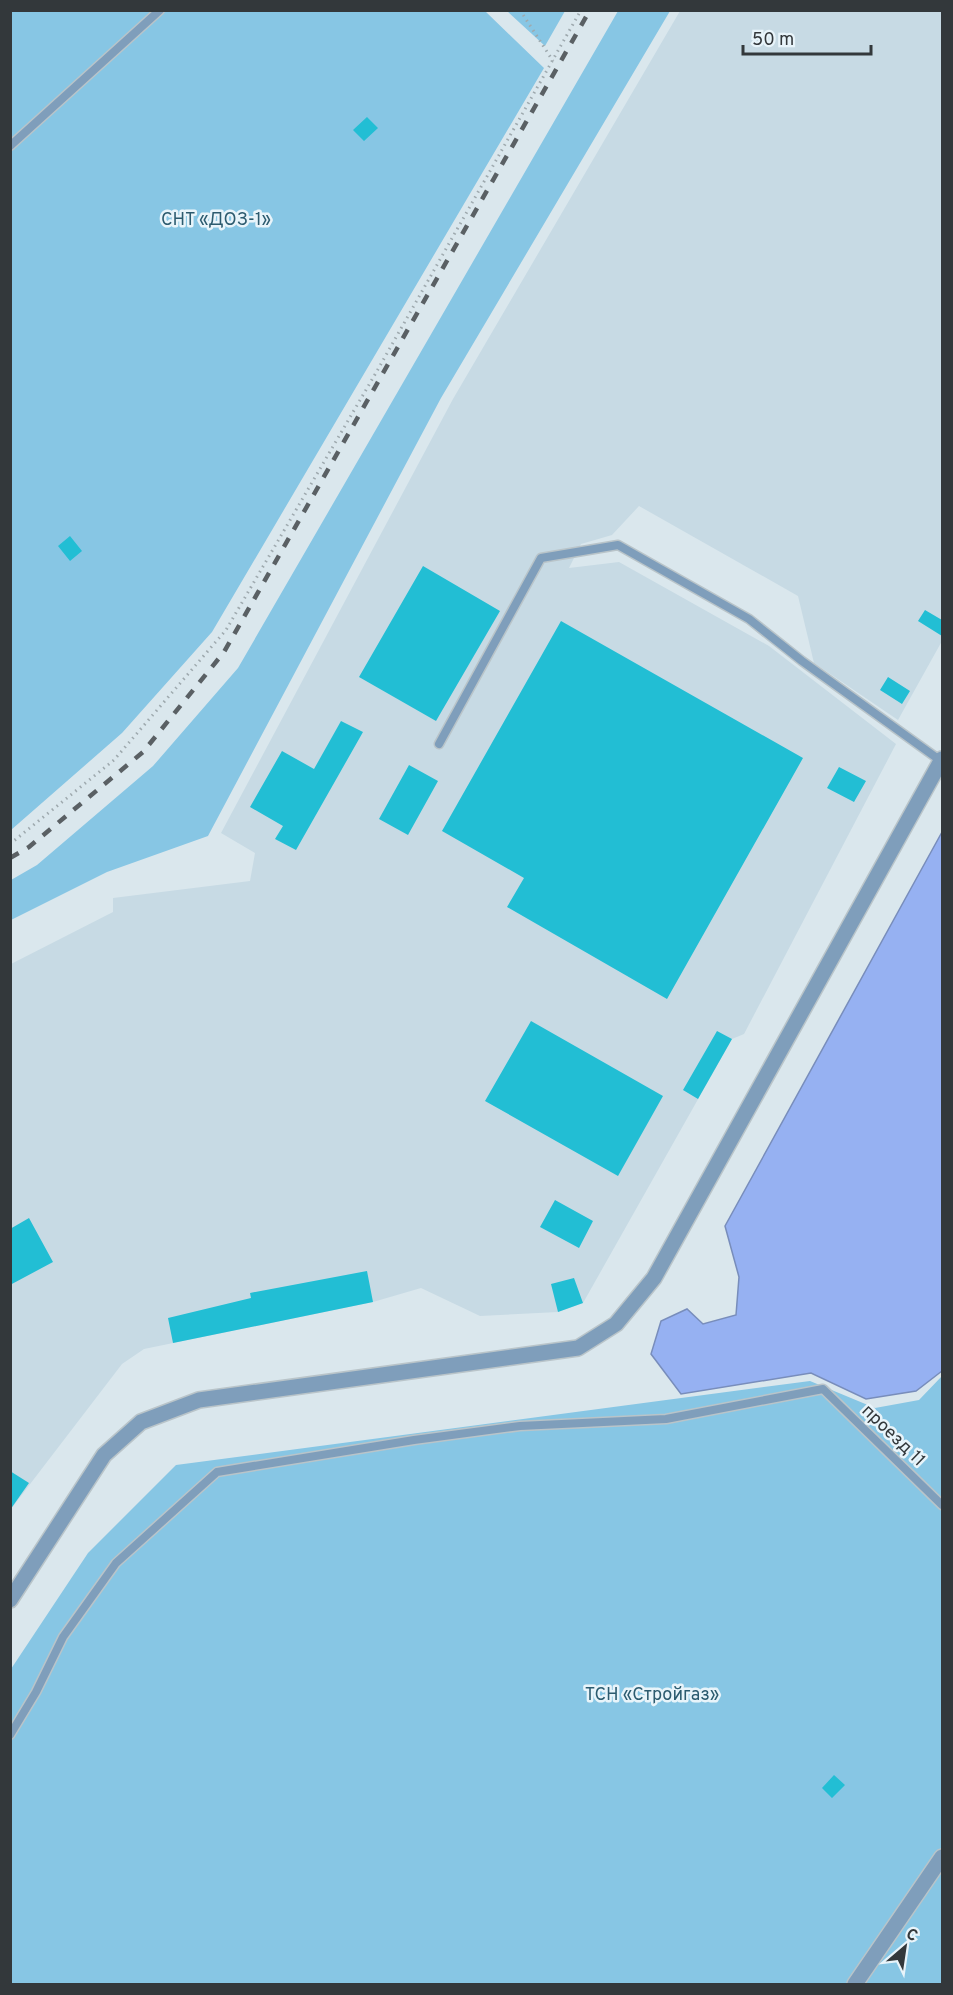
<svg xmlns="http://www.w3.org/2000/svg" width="953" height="1995" font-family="Overpass,sans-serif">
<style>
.built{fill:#c7dae4}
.green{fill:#87c6e4}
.water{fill:#96b1f2;stroke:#788dbb;stroke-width:1.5}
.building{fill:#22bed4}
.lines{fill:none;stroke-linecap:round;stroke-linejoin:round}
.lane-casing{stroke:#b9c4c9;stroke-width:11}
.street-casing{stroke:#b9c4c9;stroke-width:18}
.path{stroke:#9ea9ae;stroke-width:3;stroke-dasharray:1.5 4.5;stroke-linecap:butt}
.lane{stroke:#7f9ebb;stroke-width:8}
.street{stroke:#7f9ebb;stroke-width:15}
.rail{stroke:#5a6064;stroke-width:4.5;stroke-dasharray:10 10;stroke-linecap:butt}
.labels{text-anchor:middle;stroke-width:5;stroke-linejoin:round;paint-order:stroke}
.park-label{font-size:18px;fill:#2c5b6f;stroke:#e8f4fa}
.street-label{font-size:18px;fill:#33383b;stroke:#e8f4fa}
</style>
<rect width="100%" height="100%" fill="#dae7ed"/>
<path class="built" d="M680,11H942V641L898,720L814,663L798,596L639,506L612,535L581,544L569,568L619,562L769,646L896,744L744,1034L732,1039L583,1303L558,1312L480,1316L421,1288L373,1302L144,1349L122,1364L11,1509V964L113,912V898L250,881L255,853L221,833L453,399Z"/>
<path class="green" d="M10,11H485L544,68L212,632L122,733L11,830Z
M507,11H565L545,46Z
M618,11H670L441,398L208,836L107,872L11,920V880L37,865L153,766L238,668Z
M942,1376V1984H11V1669L88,1553L176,1465L810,1381L875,1408L919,1400Z"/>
<path class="water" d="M942,832V1371L916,1391L866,1399L811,1373L681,1394L651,1354L661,1321L687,1309L703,1324L736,1315L739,1277L725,1226Z"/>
<path class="building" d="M367,117L378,128L364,141L353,130Z
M70,536L82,551L70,561L58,546Z
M423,566L500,611L436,721L359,677Z
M925,610L942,620V636L918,621Z
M561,621L803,758L667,999L507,907L524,878L442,831Z
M888,677L910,691L902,704L880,690Z
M341,721L363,732L296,850L275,839L283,826L250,807L282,751L314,769Z
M409,765L438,781L408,835L379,819Z
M839,767L866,781L854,802L827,788Z
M531,1021L663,1096L618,1176L485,1101Z
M717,1031L732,1039L698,1099L683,1090Z
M555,1200L593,1221L579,1248L540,1227Z
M29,1218L53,1262L10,1285V1229Z
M367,1271L373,1302L173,1343L168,1318L251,1298L250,1293Z
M574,1278L583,1303L558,1312L551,1284Z
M10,1471L29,1483L10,1510Z
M834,1775L845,1785L832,1798L822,1788Z"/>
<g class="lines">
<defs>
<path id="lane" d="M10,146L160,10
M439,744L541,558L618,545L749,619L802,661L941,761
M10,1735L36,1692L63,1637L116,1563L217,1472L414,1440L520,1426L666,1419L823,1389L942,1505"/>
<path id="street" d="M10,1600L104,1455L141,1422L199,1400L578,1348L616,1324L654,1278L942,759
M855,1984L942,1857"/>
</defs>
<use href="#lane" class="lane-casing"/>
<use href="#street" class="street-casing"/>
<path class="path" d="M520,10L553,61
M10,844L114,760L226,630L377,371L581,10"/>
<use href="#lane" class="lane"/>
<use href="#street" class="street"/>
<path class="rail" d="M10,858L29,847L143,752L224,652L590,10"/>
</g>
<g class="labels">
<g class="park-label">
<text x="216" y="225">СНТ «ДОЗ-1»</text>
<text x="652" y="1700">ТСН «Стройгаз»</text>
</g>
<g class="street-label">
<text transform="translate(894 1435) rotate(44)" y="6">проезд 11</text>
</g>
</g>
<rect width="953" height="1995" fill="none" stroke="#33383b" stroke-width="24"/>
<g transform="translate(905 1947) rotate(29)" stroke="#e8f4fa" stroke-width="4.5" paint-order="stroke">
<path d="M0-4.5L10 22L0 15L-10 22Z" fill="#33383b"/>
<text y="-9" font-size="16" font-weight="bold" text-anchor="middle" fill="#33383b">С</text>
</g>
<path d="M743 45v9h128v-9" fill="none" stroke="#33383b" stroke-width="3"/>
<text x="752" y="45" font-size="18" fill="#33383b" stroke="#e8f4fa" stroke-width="4.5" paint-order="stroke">50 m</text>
</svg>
